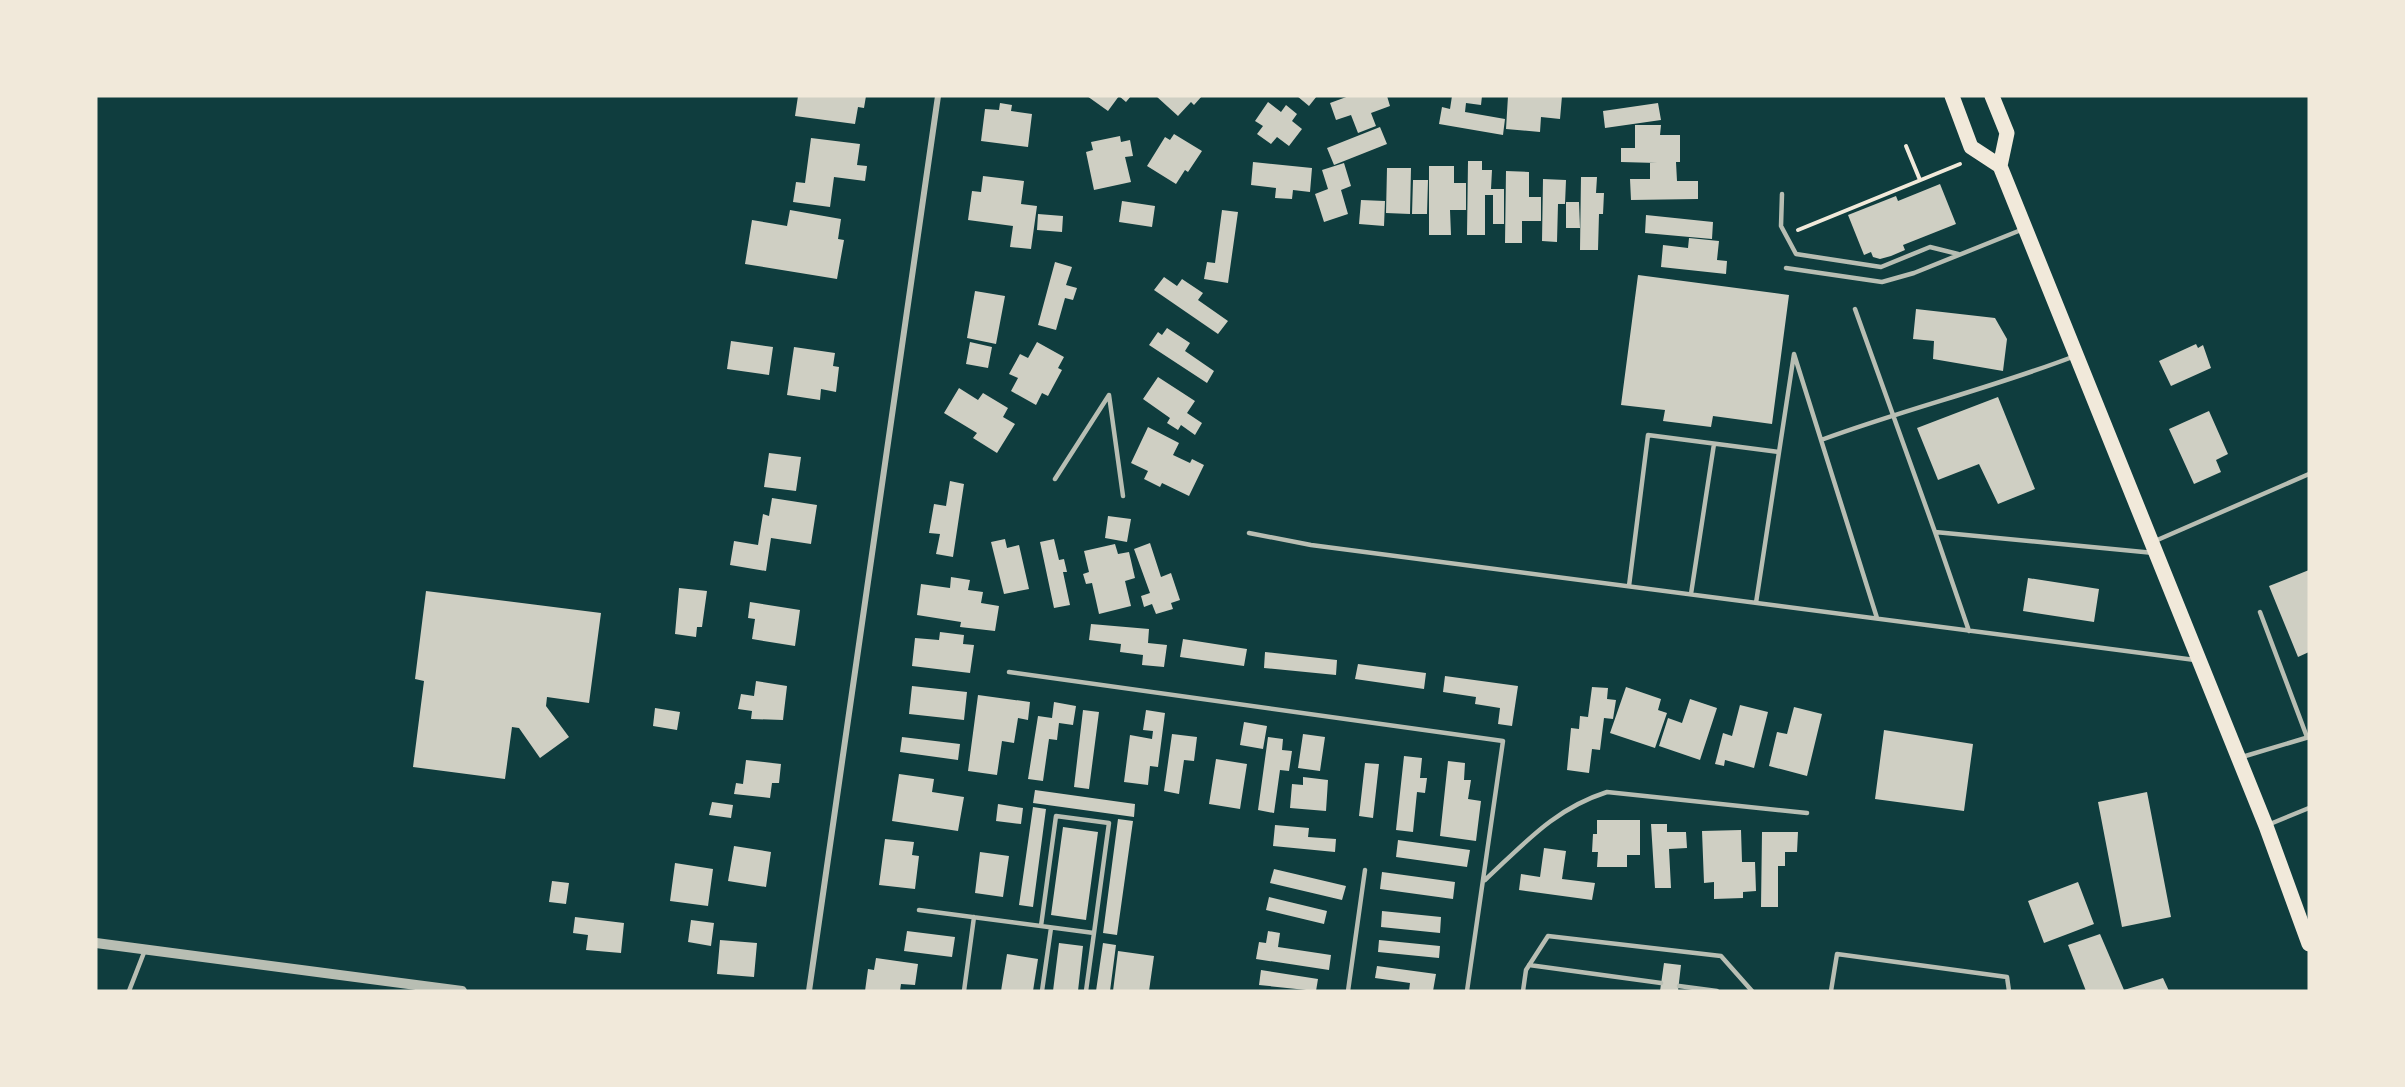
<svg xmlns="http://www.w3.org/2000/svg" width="2405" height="1087" font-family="Georgia,serif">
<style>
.building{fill:#cfcfc3}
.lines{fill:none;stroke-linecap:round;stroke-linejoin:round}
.path{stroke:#f1e9da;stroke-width:4}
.service{stroke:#b8beb3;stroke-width:4.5}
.minor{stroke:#b8beb3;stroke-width:6}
.tertiary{stroke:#b8beb3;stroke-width:10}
.primary{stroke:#f1e9da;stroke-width:15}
</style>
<rect width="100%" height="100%" fill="#0f3d3e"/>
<path class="building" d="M798,96H866L864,108L858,107L855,124L795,116Z
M1087,96H1131L1126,102L1119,96L1108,111Z
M1156,96H1202L1194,105L1191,102L1178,116Z
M1297,96H1317L1309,106Z
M1349,96H1387L1390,106L1371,113L1376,126L1358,133L1351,115L1336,120L1330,103Z
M1452,96H1482L1481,105L1466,103L1465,112L1505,119L1503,135L1439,124L1442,107L1450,109Z
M1508,96H1562L1560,119L1541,117L1540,132L1506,129Z
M1268,102L1281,112L1286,105L1297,114L1292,121L1302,129L1289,146L1277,137L1271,144L1257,134L1263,126L1255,121Z
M1000,103L1012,105L1011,111L1032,114L1028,147L981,141L985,109L999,110Z
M1658,103L1661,120L1605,128L1603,111Z
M1635,125H1661L1660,135H1680V162H1676L1677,181H1698V199L1631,200L1630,179H1650V163H1657L1621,162V148H1635Z
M1380,127L1387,144L1334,165L1327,148Z
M1174,134L1202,151L1188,172L1185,170L1176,184L1147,166L1165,137L1170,140Z
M1120,136L1121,142L1130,140L1133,156L1125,157L1131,182L1094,190L1086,152L1093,150L1091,142Z
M811,138L860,144L857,165L867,166L865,181L834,177L830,207L793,202L796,182L805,183Z
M1468,161H1482V170H1492L1491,189H1504V224H1493V195H1485V235H1467Z
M1253,162L1312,168L1310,192L1293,190L1292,199L1275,198L1276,188L1251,185Z
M1344,163L1351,186L1341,190L1348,214L1324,222L1315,194L1328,189L1322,170Z
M1429,166H1454V183H1466V210H1450L1451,235H1429Z
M1387,168H1411L1410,214L1386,213Z
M1506,171L1529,172V197H1541V221H1522V243H1505Z
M983,176L1024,181L1021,204L1037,206L1031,249L1010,247L1013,226L968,220L972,191L981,192Z
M1581,177H1597L1596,193H1604L1603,214H1599L1598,250H1580Z
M1543,179L1566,180L1565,204H1558L1557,242L1542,241Z
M1413,180H1428L1427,214H1412Z
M1940,184L1956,224L1903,245L1905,250L1891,256L1880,259L1873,257L1871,252L1864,255L1848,215L1896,196L1898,201Z
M1361,200L1385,201L1384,226L1359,224Z
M1122,201L1155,206L1152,227L1119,222Z
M1566,202H1579L1580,228H1566Z
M790,210L841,219L838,239L844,240L837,279L745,264L752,220L787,226Z
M1222,210L1238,212L1228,283L1204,279L1207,262L1215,263Z
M1038,214L1063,216L1062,232L1037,230Z
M1646,215L1713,222L1712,239L1645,233Z
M1689,238L1719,241L1717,260L1727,261L1726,274L1661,267L1663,245L1688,248Z
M1055,262L1072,267L1066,285L1077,288L1073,300L1065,298L1056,330L1038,325Z
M1638,275L1789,295L1772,424L1713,416L1711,427L1663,421L1665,410L1621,405Z
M1164,277L1177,286L1182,279L1203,293L1198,300L1228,321L1218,334L1154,290Z
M975,291L1005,296L996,344L967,338Z
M1916,309L1995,318L2007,339L2003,371L1933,359L1934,341L1913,339Z
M1167,328L1190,343L1185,351L1214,371L1207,383L1149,345L1158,332L1162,335Z
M731,341L773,347L769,375L727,369Z
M970,342L992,347L988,368L966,364Z
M1037,342L1064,357L1058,368L1062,370L1048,396L1042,393L1036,405L1011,391L1018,378L1009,374L1020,354L1028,358Z
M2196,344L2198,348L2203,345L2211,368L2171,386L2159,361Z
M794,347L835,353L833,366L839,367L836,392L821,389L820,400L787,395Z
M1158,377L1195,401L1187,413L1202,423L1195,435L1181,425L1178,430L1167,423L1170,418L1143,399Z
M959,388L978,400L983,393L1008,408L1003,417L1015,424L997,453L973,438L977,433L944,413Z
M1998,397L2035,489L1998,504L1979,464L1938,480L1917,428Z
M2209,411L2228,454L2216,460L2221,472L2194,484L2169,429Z
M1148,427L1179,443L1173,455L1190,463L1192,459L1204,465L1189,496L1162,483L1160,487L1144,479L1148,471L1131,463Z
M769,453L801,457L796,491L764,487Z
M950,481L964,484L953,557L936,554L940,534L929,533L934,504L946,506Z
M772,498L817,505L811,544L771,538L766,571L730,565L734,541L758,545L763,514L769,516Z
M1108,516L1131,519L1127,542L1105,538Z
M1005,539L1007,548L1019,545L1029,589L1004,594L991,542Z
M1054,539L1059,560L1064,559L1067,572H1063L1070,605L1054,608L1040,542Z
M1150,543L1161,577L1171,573L1180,600L1171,603L1173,609L1156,614L1152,604L1144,607L1141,596L1150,593L1134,549Z
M1115,544L1118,554L1129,552L1135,578L1125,581L1131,606L1099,614L1092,583L1086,584L1083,574L1089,572L1084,551Z
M2309,570V652L2298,657L2269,586Z
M951,577L970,580L968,590L983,592L981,603L999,606L995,631L960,627L961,622L917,615L921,584L950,588Z
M2028,578L2099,589L2094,622L2023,611Z
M679,588L707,591L702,627H697L696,637L675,634Z
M426,591L601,613L589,703L547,697L546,706L569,737L540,758L519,728L512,727L505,779L413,767L424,681L415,679Z
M750,602L800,610L795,646L752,639L755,619L748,618Z
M1091,624L1149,629L1148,643L1167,645L1164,667L1142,665L1143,655L1120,652L1121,644L1089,640Z
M940,632L964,635L963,644L974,645L970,673L912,666L915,638L939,640Z
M1183,639L1247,649L1244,666L1180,657Z
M1265,652L1337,660L1336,675L1264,668Z
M1358,664L1426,673L1424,689L1355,679Z
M1445,676L1518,686L1512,726L1498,724L1500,708L1475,704L1476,697L1443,692Z
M756,681L787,686L783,720L751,719L752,711L738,709L741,694L754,696Z
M912,686L967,692L964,720L909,714Z
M1592,687L1608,688L1607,699L1616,700L1613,719L1604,718L1600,750L1592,749L1589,773L1567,770L1571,728L1579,729L1580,716L1588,717Z
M1626,687L1661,699L1658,710L1667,713L1655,748L1610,733Z
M978,695L1030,702L1028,720L1018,718L1014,743L1002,741L997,775L968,771Z
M1690,699L1717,708L1700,760L1659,746L1668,718L1682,723Z
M1054,702L1076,706L1073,725L1059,723L1057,740L1049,739L1043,781L1028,779L1038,716L1052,718Z
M1740,705L1768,712L1754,768L1725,760L1724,766L1715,764L1723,733L1732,736Z
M1794,707L1822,714L1807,776L1769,766L1777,732L1787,734Z
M655,708L680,712L677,730L653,726Z
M1083,710L1099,712L1089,789L1074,787Z
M1146,710L1165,713L1158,767L1150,766L1148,785L1124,782L1130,735L1152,739L1153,731L1143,730Z
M1244,722L1267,726L1263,749L1240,745Z
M1884,730L1973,744L1964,811L1875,799Z
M1172,734L1197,737L1194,761L1184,760L1179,794L1164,791Z
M1303,734L1325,737L1320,771L1298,768Z
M902,737L960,744L958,760L900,752Z
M1268,737L1283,739L1282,750L1292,751L1289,771L1280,770L1274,813L1258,810Z
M1404,756L1422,758L1420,778H1427L1425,793L1417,792L1413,832L1396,830Z
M1216,759L1247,764L1240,809L1209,804Z
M746,760L781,764L779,783H772L770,798L734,794L736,783L743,784Z
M1448,761L1465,763L1464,780H1471L1468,799L1481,801L1476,841L1440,836Z
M1365,763L1379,764L1373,818L1359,816Z
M899,774L934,779L932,792L964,797L958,831L892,821Z
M1303,777L1328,780L1326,811L1290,808L1292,784L1303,785Z
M1035,790L1135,804L1134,817L1033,803Z
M2147,792L2171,917L2122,927L2098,802Z
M712,802L733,805L731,818L709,815Z
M998,804L1023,808L1021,824L996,821Z
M1033,807L1046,809L1033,907L1019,905Z
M1118,819L1133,821L1117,935L1103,933Z
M1597,820H1640V855H1627V867H1597L1598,852H1592L1593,834H1597Z
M1651,824H1667V832H1686L1687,848L1669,849L1671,888H1655Z
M1275,825L1309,828L1308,837L1336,839L1335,852L1273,846Z
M1063,827L1098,832L1086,920L1051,915Z
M1741,830L1742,862H1755L1756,891L1743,892V898L1714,899V882L1704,883L1702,831Z
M1762,832H1798L1797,852H1785V866H1778V907H1761Z
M885,839L914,842L912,855L919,856L915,889L879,885Z
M1398,840L1470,850L1467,867L1396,857Z
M734,846L771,852L766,887L728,881Z
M1544,848L1566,851L1562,879L1595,883L1592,900L1519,890L1521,874L1540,877Z
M980,852L1009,856L1003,897L975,893Z
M675,863L713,869L708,906L670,901Z
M1274,869L1346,886L1342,900L1270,883Z
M1382,872L1455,882L1453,899L1380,889Z
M552,881L569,883L566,904L549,902Z
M2078,882L2094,924L2044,943L2028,901Z
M1269,897L1327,911L1324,924L1266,910Z
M1382,911L1441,917L1440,933L1381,927Z
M575,917L624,923L621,953L586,950L588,935L573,933Z
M691,920L714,923L711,946L688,942Z
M907,931L955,937L952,957L904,951Z
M1268,931L1280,933L1278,947L1331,955L1329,970L1256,959L1259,942L1266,943Z
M2100,934L2124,990L2163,978L2169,991H2086L2068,945Z
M720,940L757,943L754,977L717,974Z
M1379,940L1440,946L1439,958L1378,952Z
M1059,943L1083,946L1078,991H1053Z
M1103,943L1116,945L1110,991H1096Z
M1118,951L1154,956L1149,991H1113Z
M1007,954L1038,959L1033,991H1001Z
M876,958L918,964L915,985L901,984L900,991H865L868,969L874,970Z
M1664,963L1681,965L1678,991H1660Z
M1377,966L1436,974L1433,991H1409L1410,983L1375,978Z
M1261,970L1318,979L1316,991L1259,985Z"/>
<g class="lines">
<path class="path" d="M1906,146L1920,180
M1798,230L1960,164"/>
<path class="service" d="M1782,194L1781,226L1796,254L1881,267L1930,247L1958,254
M1786,268L1882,282L1914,273L2021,230
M1855,309L1935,532
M1821,440C1905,409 1992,388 2075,356
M1055,479L1109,395L1123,496
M1249,533L1311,545L2195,660
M2155,541L2309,474
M1629,586L1648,435L1779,452
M1691,594L1714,444
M1756,603L1794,354L1877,618
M2260,612L2307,737
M1969,631L1935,532L2154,553
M1009,672L1503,741L1467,991
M2242,757L2309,737
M2270,824L2309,808
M1485,880C1525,843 1554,809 1607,792L1807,813
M919,910L1094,933L1086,991
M1041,926L1056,816L1109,823L1094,933
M1529,965L1661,983
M1679,986L1717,991
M129,991L145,950
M964,991L974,917
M1042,991L1051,928
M1348,991L1365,870
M1523,991L1526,970L1548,936L1721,956L1752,991
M1831,991L1837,954L2007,977L2009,991"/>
<path class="minor" d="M809,991L938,96"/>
<path class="tertiary" d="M96,943L462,991"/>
<path class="primary" d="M1952,96L1971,147L2000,166L2266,826L2309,944
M1992,96L2007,133L2000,166"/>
</g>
<rect width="2405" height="1087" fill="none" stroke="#f1e9da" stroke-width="195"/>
</svg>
